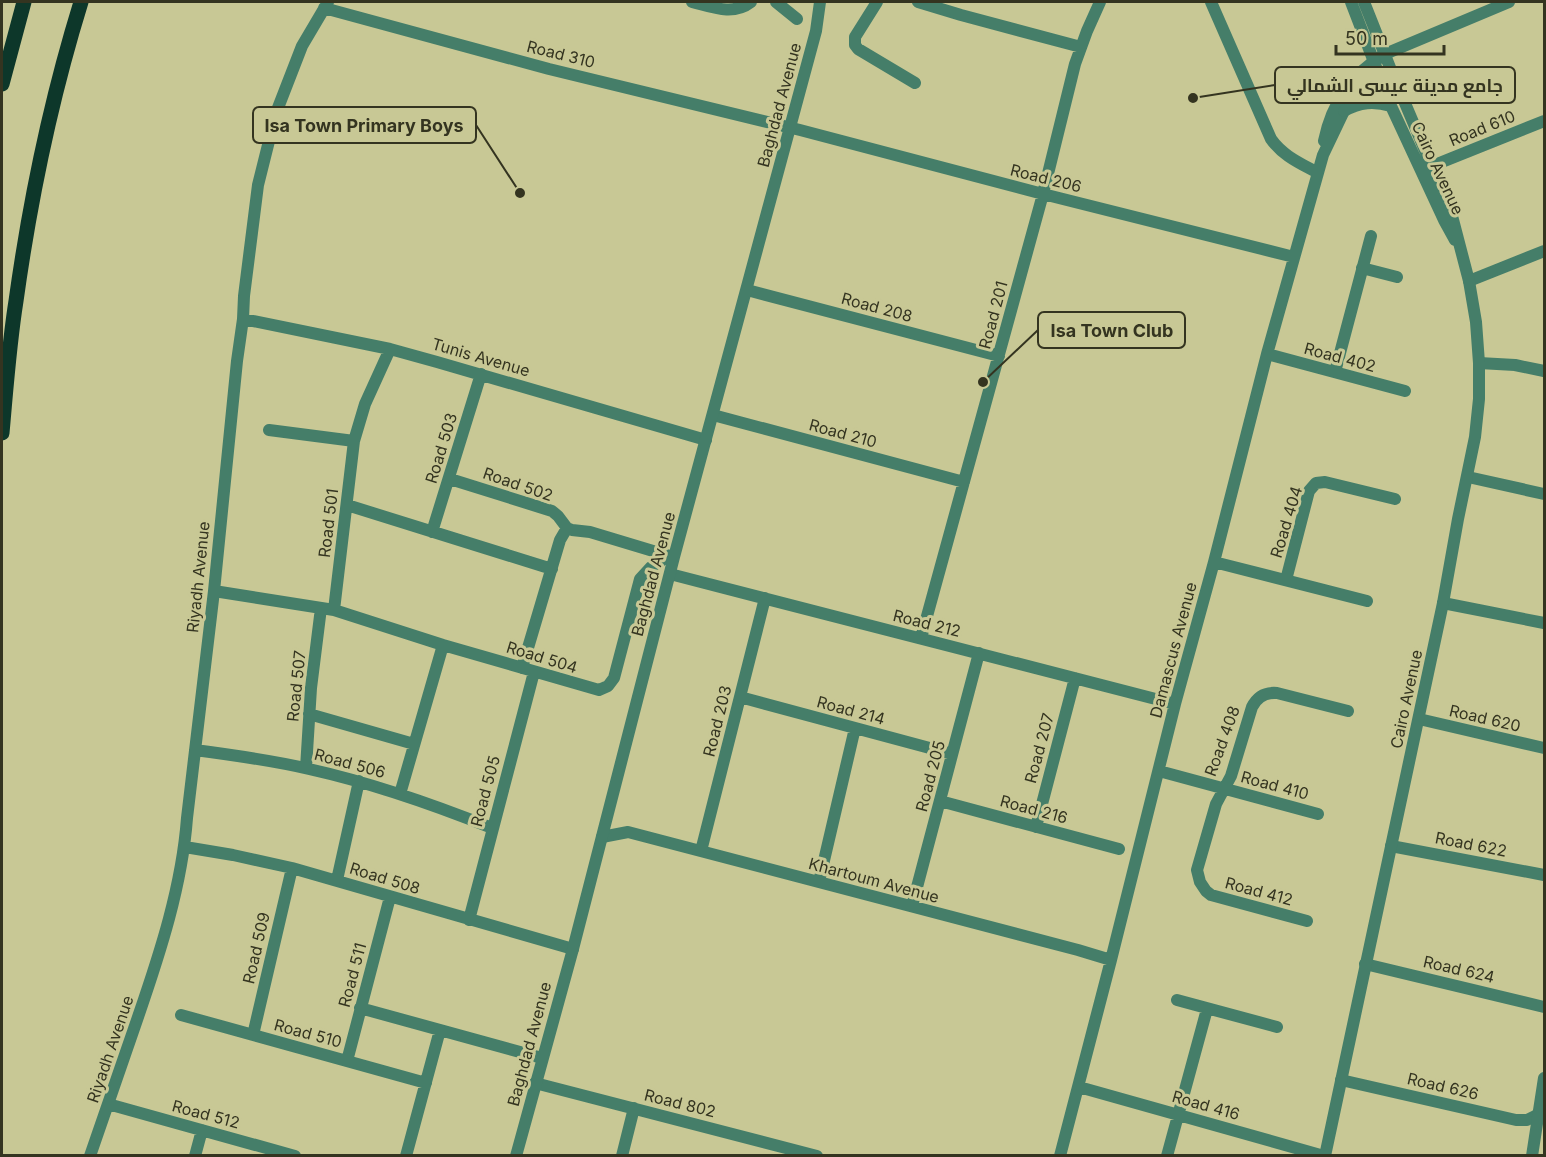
<svg xmlns="http://www.w3.org/2000/svg" width="1546" height="1157" font-family="Inter,Cairo,sans-serif">
<style>
.lines{fill:none;stroke-linecap:round;stroke-linejoin:round}
.minor{stroke:#457e69;stroke-width:12}
.tertiary{stroke:#457e69;stroke-width:12}
.primary{stroke:#0d372a;stroke-width:15}
.labels{text-anchor:middle;stroke-width:6;stroke-linejoin:round;paint-order:stroke}
.street-label{font-size:16px;fill:#343420;stroke:#c8c895}
.leader{fill:none;stroke:#343420;stroke-width:2}
.callout-dot{fill:#343420;stroke:#c8c895;stroke-width:2}
.callout{fill:#c8c895;stroke:#343420;stroke-width:2}
.callout-label{font-size:18px;text-anchor:middle;font-weight:bold;fill:#343420}
</style>
<rect width="100%" height="100%" fill="#c8c895"/>
<g class="lines">
<path class="minor" d="M692,2C712,7 733,16 751,2
M776,2L797,19
M877,2L855,37V45L858,49L915,83
M918,2L961,15L1081,47
M1211,2L1271,139C1283,156 1300,163 1318,173
M324,8L549,69L800,130L1043,194L1294,257
M1324,141C1332,102 1352,74 1385,54L1509,2
M1432,166L1544,121
M1362,268L1397,277
M1469,281L1544,251
M747,290L999,356
M243,319L390,349L437,362L706,440
M1267,354L1405,391
M1479,363L1515,365L1544,371
M1335,372L1371,236
M713,415L964,482
M269,430L354,441
M1468,477L1544,494
M450,479L552,511L558,516L567,528L572,530L590,532L673,557
M347,505L552,569
M432,532L481,374
M1214,562L1367,601
M670,574L1175,704
M1286,580L1309,491L1316,483L1325,482L1395,499
M214,591L334,610L443,645L599,690L608,686L614,678L640,579L651,567L669,556
M1443,603L1544,623
M334,610L354,441L365,404L390,349
M921,638L1043,194L1075,64L1087,31L1100,2
M522,668L560,540L567,528
M740,697L952,754
M309,714L414,744
M1419,719L1544,748
M195,750C233,755 271,760 309,769C372,783 432,804 492,828
M306,768L311,688L321,608
M1159,771L1318,814
M400,794L443,645
M940,801L1119,849
M1036,827L1075,678
M602,837L628,832L1078,950L1111,960
M1391,846L1544,875
M185,847L233,855L292,868L573,949
M701,851L765,598
M337,880L359,781
M819,882L855,728
M912,906L979,653
M469,920L534,672
M1307,921L1211,895L1206,891L1200,882L1197,870L1216,804L1231,776L1252,707C1257,697 1265,692 1277,693L1348,711
M1365,964L1544,1007
M1177,1000L1277,1027
M360,1008L542,1058
M181,1015L426,1083
M253,1035L292,868
M347,1061L390,897
M1341,1080L1516,1120H1527L1537,1115
M535,1083L817,1156
M1079,1087L1324,1156
M108,1104L295,1156
M90,1156C106,1110 122,1063 138,1017C160,953 182,886 187,818L214,591L237,361L243,319L244,296L258,185L276,113L302,46L328,2
M195,1156L202,1130
M406,1156L440,1030
M622,1156L634,1108
M1060,1156L1111,960L1175,704L1214,562L1267,354L1323,155L1344,111L1366,88L1388,73
M1167,1156L1207,1009"/>
<path class="tertiary" d="M1351,2L1391,106L1444,220L1455,240
M1344,111C1360,102 1374,101 1391,106
M516,1156L573,949L674,557L816,31L820,2
M1325,1156L1443,603L1458,519L1475,437L1479,399V363L1476,322L1469,281L1451,212L1391,70L1364,2
M1532,1156L1544,1078"/>
<path class="primary" d="M2,84L24,2
M2,433C6,389 9,345 16,301C30,200 51,99 81,2"/>
</g>
<g class="labels">
<g class="street-label">
<text transform="translate(561 54) rotate(14)" y="6">Road 310</text>
<text transform="translate(779 105) rotate(-75)" y="6">Baghdad Avenue</text>
<text transform="translate(1482 128) rotate(-22)" y="6">Road 610</text>
<text transform="translate(1438 168) rotate(65)" y="6">Cairo Avenue</text>
<text transform="translate(1046 178) rotate(14)" y="6">Road 206</text>
<text transform="translate(877 307) rotate(15)" y="6">Road 208</text>
<text transform="translate(993 315) rotate(-75)" y="6">Road 201</text>
<text transform="translate(481 357) rotate(16)" y="6">Tunis Avenue</text>
<text transform="translate(1340 357) rotate(15)" y="6">Road 402</text>
<text transform="translate(843 433) rotate(15)" y="6">Road 210</text>
<text transform="translate(441 448) rotate(-73)" y="6">Road 503</text>
<text transform="translate(518 484) rotate(19)" y="6">Road 502</text>
<text transform="translate(1286 522) rotate(-73)" y="6">Road 404</text>
<text transform="translate(328 523) rotate(-83)" y="6">Road 501</text>
<text transform="translate(653 574) rotate(-75)" y="6">Baghdad Avenue</text>
<text transform="translate(198 577) rotate(-84)" y="6">Riyadh Avenue</text>
<text transform="translate(927 623) rotate(14)" y="6">Road 212</text>
<text transform="translate(1173 650) rotate(-75)" y="6">Damascus Avenue</text>
<text transform="translate(542 657) rotate(17)" y="6">Road 504</text>
<text transform="translate(296 686) rotate(-84)" y="6">Road 507</text>
<text transform="translate(1406 699) rotate(-78)" y="6">Cairo Avenue</text>
<text transform="translate(851 710) rotate(15)" y="6">Road 214</text>
<text transform="translate(1485 718) rotate(13)" y="6">Road 620</text>
<text transform="translate(717 721) rotate(-76)" y="6">Road 203</text>
<text transform="translate(1222 741) rotate(-70)" y="6">Road 408</text>
<text transform="translate(1039 748) rotate(-75)" y="6">Road 207</text>
<text transform="translate(350 763) rotate(15)" y="6">Road 506</text>
<text transform="translate(930 776) rotate(-75)" y="6">Road 205</text>
<text transform="translate(1275 785) rotate(15)" y="6">Road 410</text>
<text transform="translate(485 791) rotate(-75)" y="6">Road 505</text>
<text transform="translate(1034 809) rotate(15)" y="6">Road 216</text>
<text transform="translate(1471 844) rotate(11)" y="6">Road 622</text>
<text transform="translate(385 878) rotate(17)" y="6">Road 508</text>
<text transform="translate(874 880) rotate(15)" y="6">Khartoum Avenue</text>
<text transform="translate(1259 891) rotate(15)" y="6">Road 412</text>
<text transform="translate(256 948) rotate(-77)" y="6">Road 509</text>
<text transform="translate(1459 969) rotate(13)" y="6">Road 624</text>
<text transform="translate(352 975) rotate(-75)" y="6">Road 511</text>
<text transform="translate(308 1033) rotate(15)" y="6">Road 510</text>
<text transform="translate(529 1044) rotate(-75)" y="6">Baghdad Avenue</text>
<text transform="translate(110 1049) rotate(-71)" y="6">Riyadh Avenue</text>
<text transform="translate(1443 1086) rotate(13)" y="6">Road 626</text>
<text transform="translate(680 1103) rotate(14)" y="6">Road 802</text>
<text transform="translate(1206 1105) rotate(16)" y="6">Road 416</text>
<text transform="translate(206 1114) rotate(15)" y="6">Road 512</text>
</g>
</g>
<path class="leader" d="M1193 98L1275 85M520 193L476 125M983 382L1038 330"/>
<g class="callout-dot">
<circle cx="1193" cy="98" r="6"/>
<circle cx="520" cy="193" r="6"/>
<circle cx="983" cy="382" r="6"/>
</g>
<g class="callout">
<rect x="1275" y="67" width="240" height="36" rx="6"/>
<rect x="253" y="107" width="223" height="36" rx="6"/>
<rect x="1038" y="312" width="147" height="36" rx="6"/>
</g>
<g class="callout-label">
<text x="1395" y="92">جامع مدينة عيسى الشمالي</text>
<text x="364" y="132">Isa Town Primary Boys</text>
<text x="1112" y="337">Isa Town Club</text>
</g>
<rect width="1546" height="1157" fill="none" stroke="#343420" stroke-width="6"/>
<path d="M1336 45v9h108v-9" fill="none" stroke="#343420" stroke-width="3"/>
<text x="1345" y="45" font-size="18" fill="#343420" stroke="#c8c895" stroke-width="4.5" paint-order="stroke">50 m</text>
</svg>
